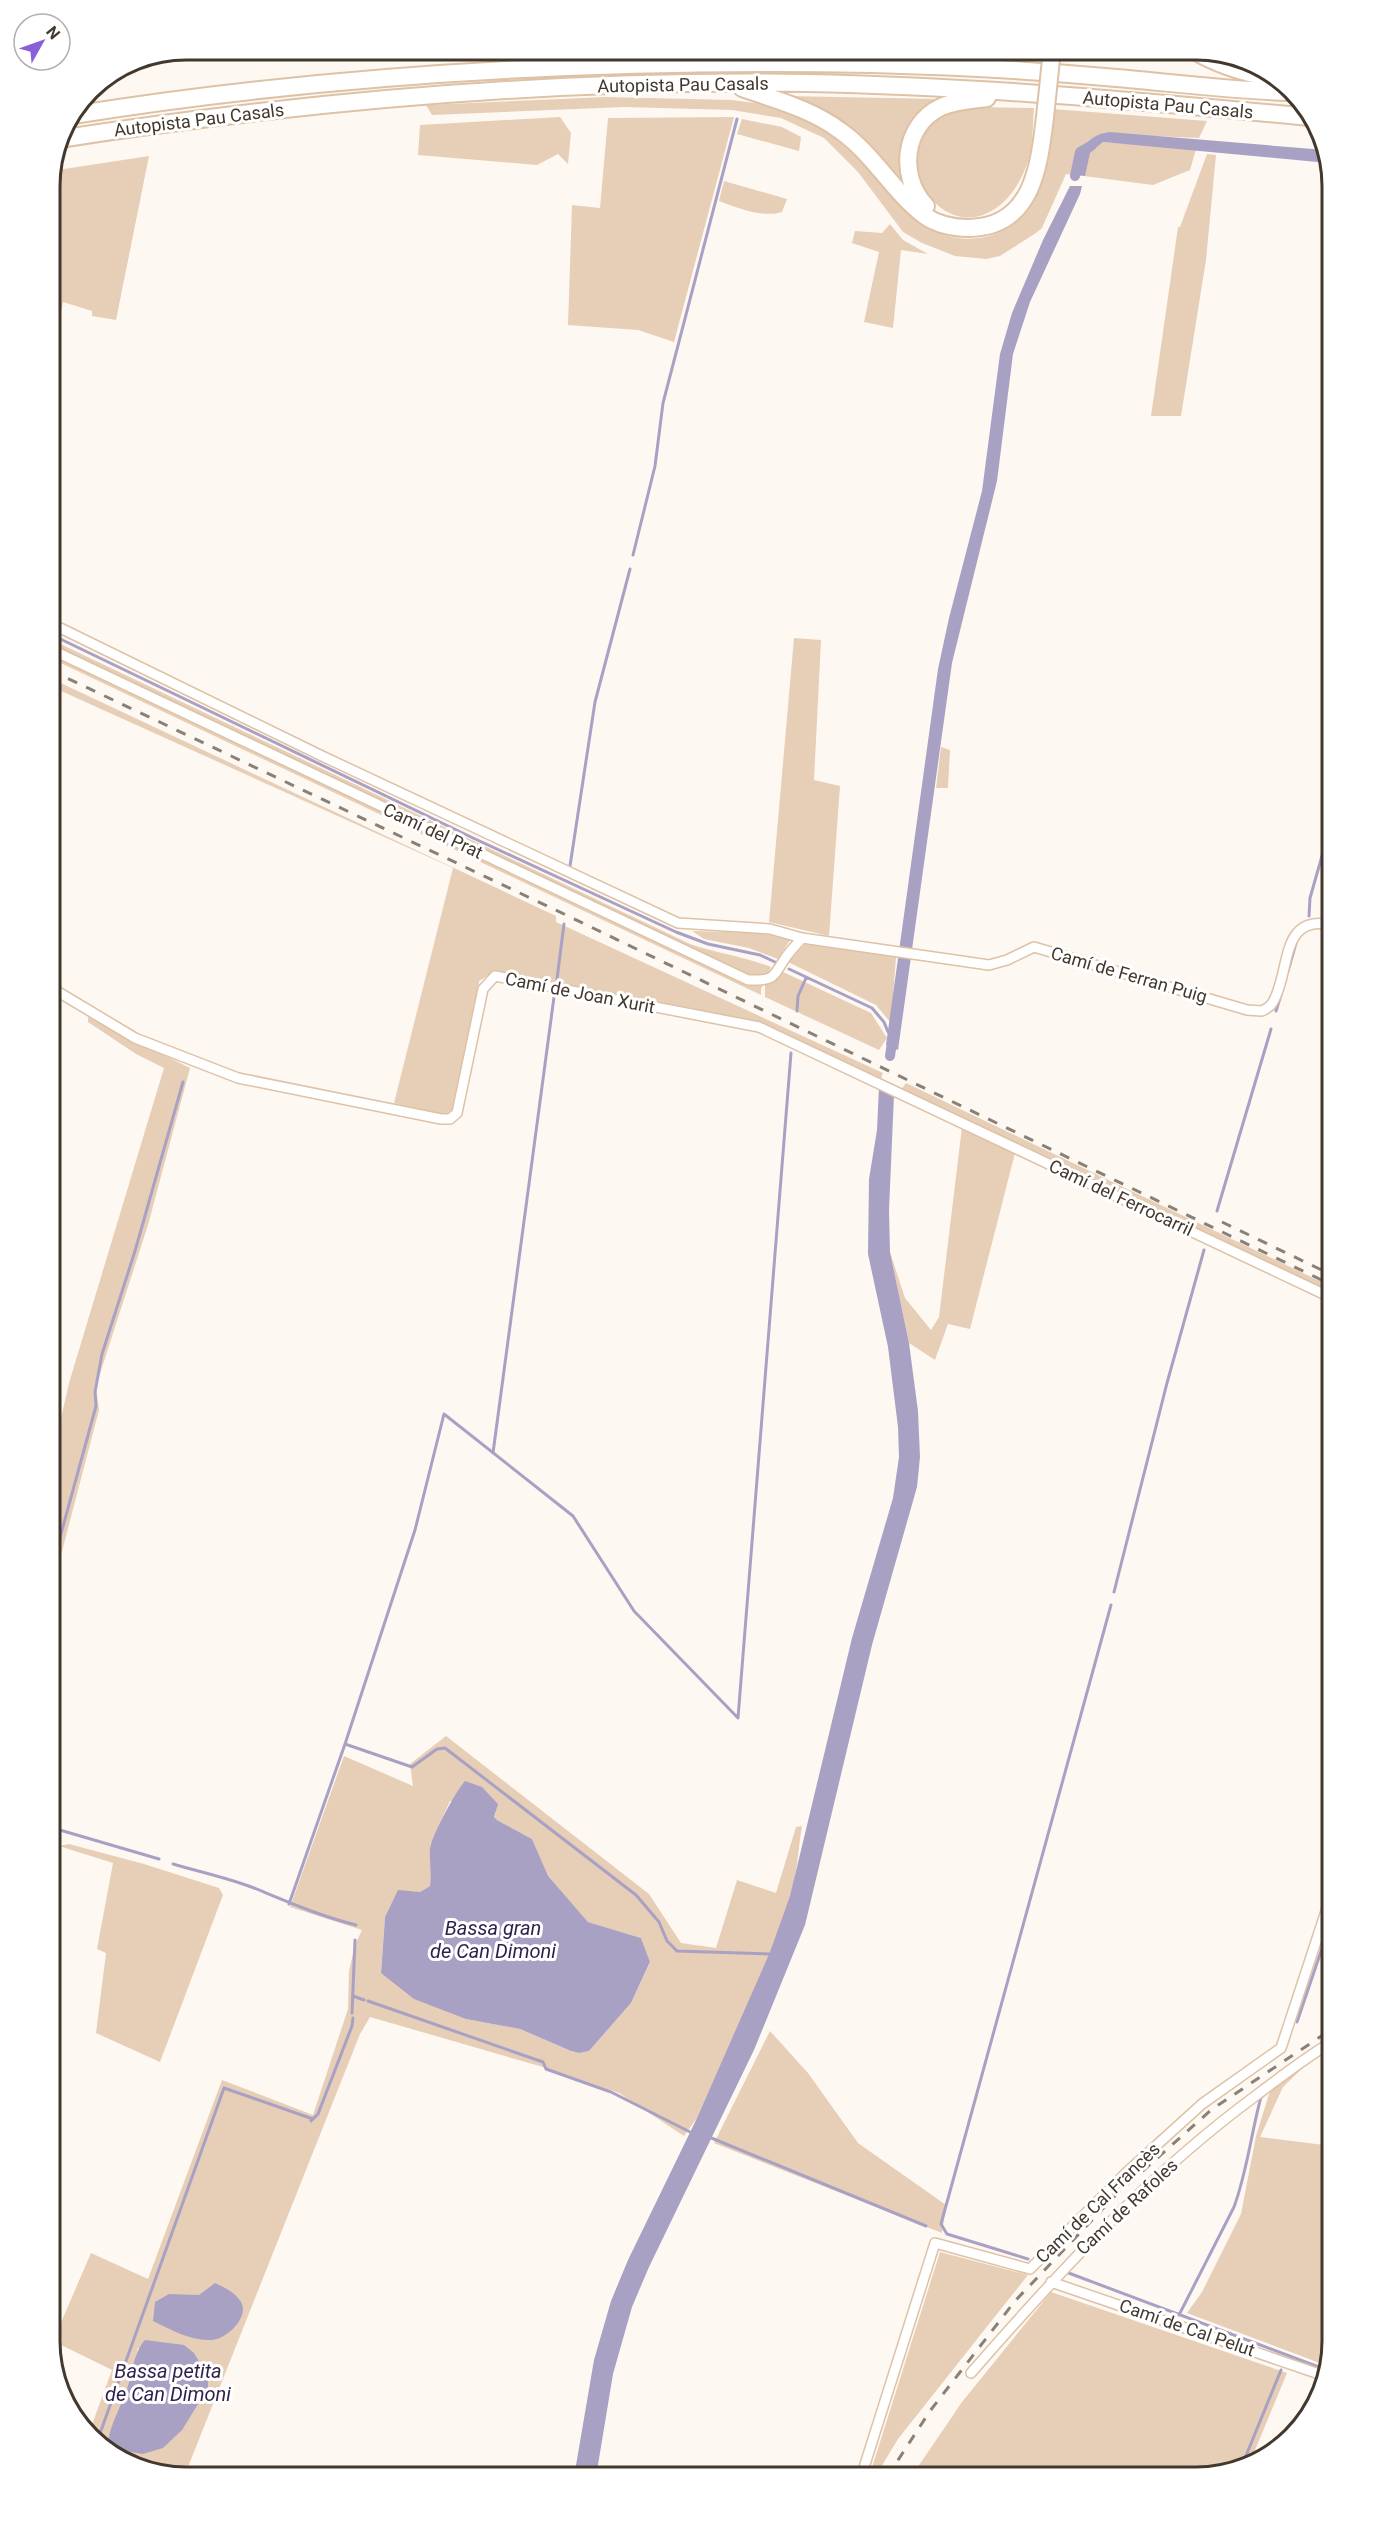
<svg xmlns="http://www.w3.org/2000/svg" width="1382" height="2527" font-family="Roboto,sans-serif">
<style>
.built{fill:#fbeddf}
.green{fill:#e7ceb6;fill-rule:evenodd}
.water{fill:#a9a1c4}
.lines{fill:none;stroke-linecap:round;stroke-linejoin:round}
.stream{stroke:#a9a1c4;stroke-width:3}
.canal{stroke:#a9a1c4;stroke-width:10}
.minor-casing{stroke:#dec2a6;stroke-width:12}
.motorway-casing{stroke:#dec2a6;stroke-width:20}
.minor{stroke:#fff;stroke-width:9}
.motorway{stroke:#fff;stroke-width:16}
.rail{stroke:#898077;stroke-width:3;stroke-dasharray:10 10;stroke-linecap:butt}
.motorway-bridge-casing{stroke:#dec2a6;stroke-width:20;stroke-linecap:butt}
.motorway-bridge{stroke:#fff;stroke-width:16}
.labels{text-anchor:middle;stroke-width:6;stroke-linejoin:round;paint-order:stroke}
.street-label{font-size:18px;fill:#43382d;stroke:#fff}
.water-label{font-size:20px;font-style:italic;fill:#2e1f4d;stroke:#fff}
.rim{fill:none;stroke:#43382d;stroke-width:3}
</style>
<rect width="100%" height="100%" fill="#fef8f3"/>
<path class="built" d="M186,50H350L153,56Z"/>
<path class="green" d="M784,96L940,99L921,112L905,186Z
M606,97L732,100L770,105L801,115L850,145L918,223C940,236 963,243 989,236C1045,220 1049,158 1053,109L1207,121L1199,138L1107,134L1089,141L1081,176L1066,174L1042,228L1036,233L1000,256L986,259L955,256L922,243L903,232L858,172L824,138L781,118L732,110L624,107L432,115L426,105Z
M968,107L1034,108C1033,121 1033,136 1031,149C1027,172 1013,198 993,210C956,233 919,199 917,162C917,153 917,143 921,135C930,120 953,112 968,107Z
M560,117L571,133L568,164L558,154L537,165L418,155L420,125Z
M734,117L674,342L638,330L568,325L572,205L600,208L608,118Z
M742,119L782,127L801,137L799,151L737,134Z
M1103,142L1196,149L1190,170L1153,185L1084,176L1088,154Z
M1207,154L1216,155L1206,260L1181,416H1151L1178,227H1180Z
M149,156L116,320L92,316V311L63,302L50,382L51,171Z
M724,181L787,199L782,212C762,218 738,208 719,201Z
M890,224L903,240L928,254L901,250L893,328L864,322L879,252L852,243L855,231L882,233Z
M794,638L821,640L814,780L840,786L829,936L769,922Z
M50,639L690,944C717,953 745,957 771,967L761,989V995L50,658Z
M50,678L556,916V922L883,1073L881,1079L758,1023L494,972L479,981L478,999L455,1110L440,1116L394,1103L453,868L50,686Z
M941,747L950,750L948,788H936Z
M692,931L767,933L790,940L778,959L749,948L704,939Z
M806,943L896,957L891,1023L876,1005L788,962Z
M783,972L871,1013L887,1038L879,1050L765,997V985Z
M88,1017L190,1068L148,1225L96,1386L99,1410L50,1597V1467L69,1383L164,1068L136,1054L88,1022Z
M906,1083L1332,1287V1295L901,1090Z
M962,1127L1015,1153L970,1329L948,1324L935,1360L909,1343L890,1252L905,1298L931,1330L939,1317Z
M446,1736L649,1894L681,1943L716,1948L737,1880L776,1893L796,1827L802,1826C798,1850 797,1876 790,1899C766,1974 729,2046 697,2118L684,2136L619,2093L543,2067L370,2017L360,2034L184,2477H178L110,2454L90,2430L112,2370L53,2341L91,2253L148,2279L222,2080L313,2115L348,2009L349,1971L355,1945L362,1930L290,1907L344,1756L413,1786L410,1764ZM450,1801L496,1812L494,1817L497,1820L532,1839L547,1876L588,1922L641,1938L650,1963L631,2003L589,2051L579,2053L571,2051L520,2029L466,2019L381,1972L385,1917L398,1891L420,1892L430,1886L432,1876L430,1845ZM138,2348L203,2364L127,2390Z
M69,1844L144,1864L219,1888L223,1895L160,2062L96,2033L106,1953L97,1949L113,1863L59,1846Z
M770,2031L808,2073L858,2143L946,2205L942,2233L714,2143Z
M1309,2062L1283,2087L1260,2137L1332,2146V2341L1325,2365L1187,2313L1202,2292L1241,2214L1256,2136L1270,2091Z
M940,2252L1028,2275L898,2439L875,2477H869Z
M1051,2292L1287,2373L1248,2467L1196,2477H1076L1041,2468L1036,2477H911L962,2402Z"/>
<path class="water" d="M1109,132L1325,150L1328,163L1103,142L1090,153L1085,176L1073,175C1080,153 1084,136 1109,132Z
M1070,186H1082L1080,194L1030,302L1013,354L997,481L952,663L898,1050L886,1045L938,669L949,618L982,491L1000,354L1012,313L1043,240Z
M879,1087L894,1095L889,1210L890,1252L909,1343L918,1411L920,1457L917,1487L872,1645L805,1925L754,2050L649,2267L632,2307L613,2374L596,2477H574L594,2360L611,2301L628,2260L697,2118L770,1952L790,1896L852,1638L893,1498L899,1457L898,1427L888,1347L868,1254L869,1179L877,1130Z
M465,1781L482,1787L498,1804L494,1817L497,1820L532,1839L548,1876L588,1922L641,1938L650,1962L631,2003L589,2051L579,2053L571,2051L520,2029L466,2019L414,1999L381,1973L385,1917L398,1890L420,1892L430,1886C432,1873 429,1861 430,1848C431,1837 457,1789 465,1781Z
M215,2283C225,2288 235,2292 241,2302C250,2317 226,2340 211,2340C191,2341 171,2330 153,2321L155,2302L169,2294L199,2295Z
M145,2340L184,2345L194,2353L208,2376V2388L182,2430L163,2448L143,2454L107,2448C109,2426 120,2409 127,2389C133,2372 133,2353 145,2340Z"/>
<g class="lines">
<path class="stream" d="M633,555L655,466L663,403L737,119
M50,634L473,838L676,932L708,944L760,955L775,962
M570,866L595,702L630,569
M1309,916L1310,898L1332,821
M789,969L872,1008L884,1022L888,1032
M1288,971L1296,943
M557,979L564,924
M797,1011L798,996L806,978
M1276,1011L1281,995
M1217,1211L1271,1029
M493,1453L554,997
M50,1574L96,1406L95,1392L102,1354L135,1251L183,1082
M1114,1592L1167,1383L1204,1250
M53,1828L159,1859
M173,1864C200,1872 228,1878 254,1888C288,1902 320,1916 356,1925
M289,1904L345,1744
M771,1954L677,1951L667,1941L659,1922L636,1895L445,1748L437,1749L412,1767L345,1744L415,1530L444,1414L573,1516L634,1611L738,1718L791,1053
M353,1996L364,2000
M368,2001L543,2062L546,2069L611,2092L694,2134
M352,2013L355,1940
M1297,2022L1332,1919
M311,2121L318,2114L352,2026L353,2018
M709,2137L926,2226
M1028,2259L947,2234L941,2224L1111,1605
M1066,2272L1324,2369
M1179,2315L1234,2207C1247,2172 1251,2134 1261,2097
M98,2439L224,2088L313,2119
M1241,2468L1281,2370"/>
<path class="canal" d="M1075,176L1080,152L1092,145
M890,1056L893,1035"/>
<defs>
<path id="minor" d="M50,623L322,756L678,923L770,929L802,938L989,965L1007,960L1034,947L1247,1010L1262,1011C1266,1009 1271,1006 1273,1002C1291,972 1279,913 1332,925
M50,649L748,980C776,981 772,977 786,957C791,950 797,944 802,938
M50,987L135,1038L238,1078L441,1119H450L457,1113L483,989L495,976L759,1027L1332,1298
M1051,2282L1322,2375
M971,2373C1059,2272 1149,2174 1258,2094C1282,2076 1306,2057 1332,2042
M861,2477L935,2243L1030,2269L1127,2172L1202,2104L1281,2048L1332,1893"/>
<path id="motorway" d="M1193,50C1219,66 1247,74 1278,79
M816,54L863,50
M742,88C776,100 812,109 842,132C874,155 894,193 925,216C938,225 954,228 969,228C1033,227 1039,166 1045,117
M73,115C337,73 605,59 872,64C950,66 1028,70 1105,77C1166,82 1227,90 1288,92
M59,139C305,101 556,79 806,83C974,86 1141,101 1309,117
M926,206C898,177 903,125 941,107C955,101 972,100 987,98"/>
</defs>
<use href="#minor" class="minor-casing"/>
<use href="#motorway" class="motorway-casing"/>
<use href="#minor" class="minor"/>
<use href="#motorway" class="motorway"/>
<path class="rail" d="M50,670L564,914L1332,1285
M1222,1222L1332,1275
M887,2477L930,2411L1015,2301L1117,2194L1211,2110L1332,2029"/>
<defs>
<path id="motorway-bridge" d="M1045,117L1052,50"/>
</defs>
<use href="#motorway-bridge" class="motorway-bridge-casing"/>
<use href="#motorway-bridge" class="motorway-bridge"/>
</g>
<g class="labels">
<g class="street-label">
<text transform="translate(683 85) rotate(-1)" y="6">Autopista Pau Casals</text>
<text transform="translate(1168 105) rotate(5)" y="6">Autopista Pau Casals</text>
<text transform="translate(199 120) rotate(-7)" y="6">Autopista Pau Casals</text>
<text transform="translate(433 831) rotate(25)" y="6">Camí del Prat</text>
<text transform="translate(1129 975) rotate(16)" y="6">Camí de Ferran Puig</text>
<text transform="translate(580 993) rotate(11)" y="6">Camí de Joan Xurit</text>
<text transform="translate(1121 1198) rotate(25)" y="6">Camí del Ferrocarril</text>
<text transform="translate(1098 2203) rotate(-44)" y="6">Camí de Cal Francès</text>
<text transform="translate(1127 2207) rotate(-43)" y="6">Camí de Rafoles</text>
<text transform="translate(1187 2328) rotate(19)" y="6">Camí de Cal Pelut</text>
</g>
<g class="water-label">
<text x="493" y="1935">Bassa gran<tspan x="493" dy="23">de Can Dimoni</tspan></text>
<text x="168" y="2378">Bassa petita<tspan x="168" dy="23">de Can Dimoni</tspan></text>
</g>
</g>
<path d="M0 0H1382V2527H0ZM186 60H1196A126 126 0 0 1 1322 186V2341A126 126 0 0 1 1196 2467H186A126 126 0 0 1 60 2341V186A126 126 0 0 1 186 60Z" fill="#fff" fill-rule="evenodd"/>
<path class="rim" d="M186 60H1196A126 126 0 0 1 1322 186V2341A126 126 0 0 1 1196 2467H186A126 126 0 0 1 60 2341V186A126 126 0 0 1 186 60Z"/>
<g transform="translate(42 42) rotate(50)"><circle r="28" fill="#ffffff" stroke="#b4afab" stroke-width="1.5"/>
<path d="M0-4.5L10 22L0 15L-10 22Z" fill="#8960db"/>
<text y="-9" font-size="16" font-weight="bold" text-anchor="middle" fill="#43382d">N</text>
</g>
</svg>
